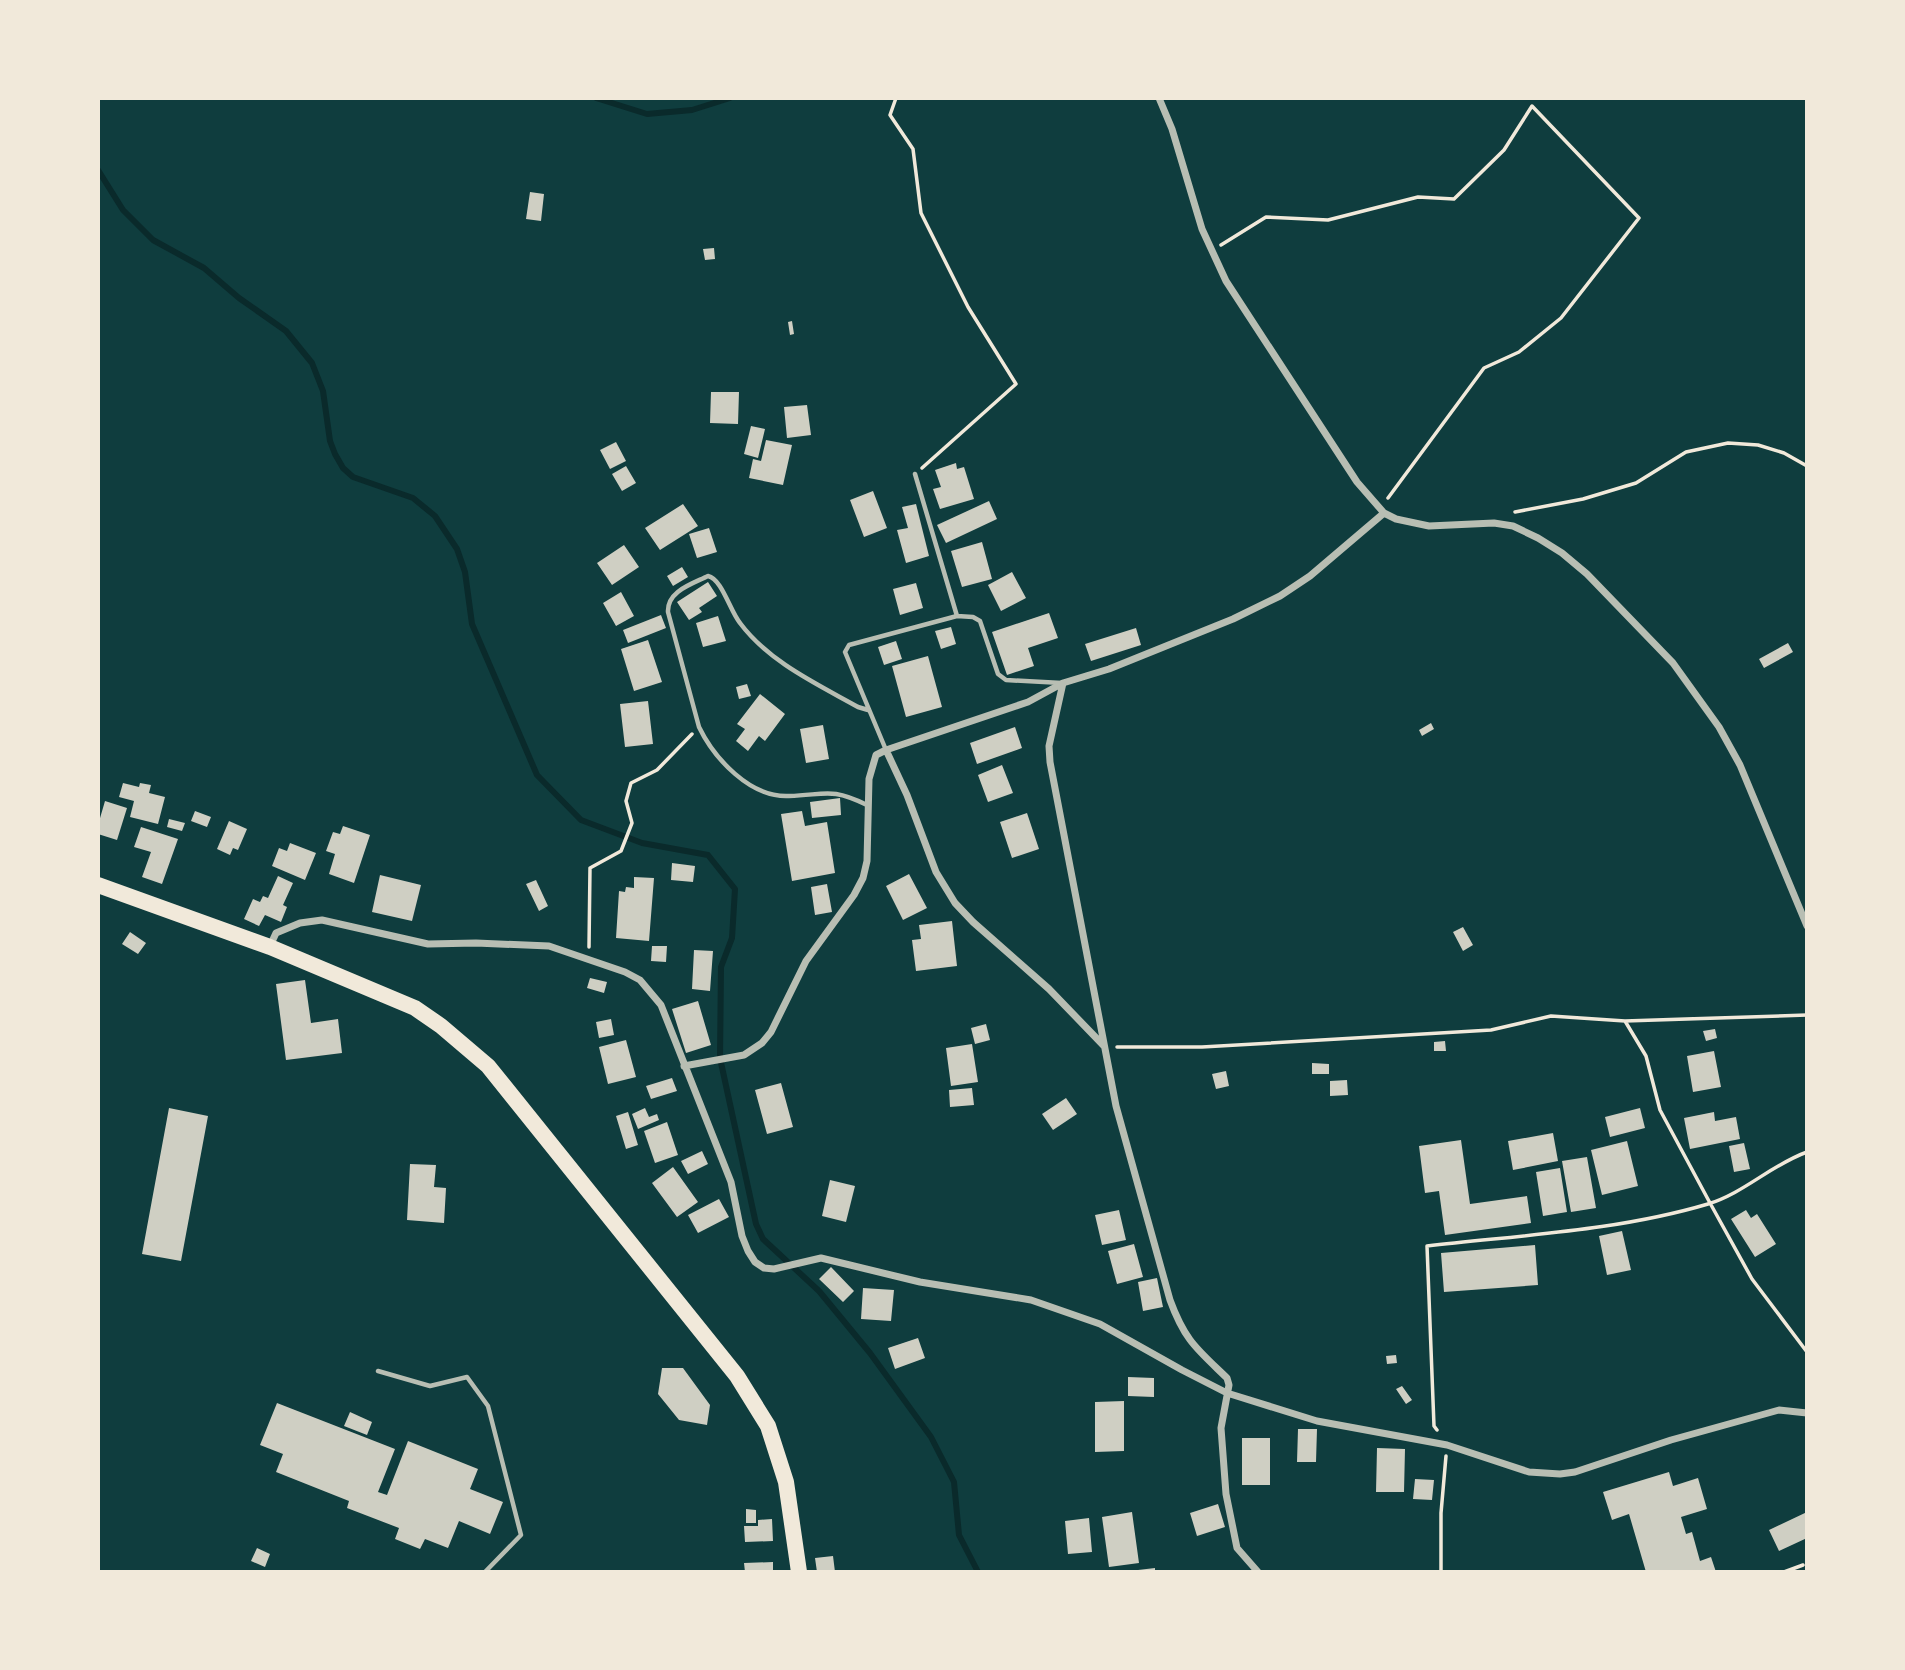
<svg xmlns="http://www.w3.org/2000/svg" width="1905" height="1670" font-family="Manrope,sans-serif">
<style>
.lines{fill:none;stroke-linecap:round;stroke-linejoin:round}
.stream{stroke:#0a2a2b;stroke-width:6}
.building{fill:#cfcfc3}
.path{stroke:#f1e9da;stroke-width:3.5}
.service{stroke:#b8beb3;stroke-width:4.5}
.minor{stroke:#b8beb3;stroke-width:7}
.trunk{stroke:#f1e9da;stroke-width:16}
</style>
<rect width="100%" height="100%" fill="#0f3d3e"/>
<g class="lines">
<path class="stream" d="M596,98L647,114L692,110L730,98
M98,170L123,210L153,240L204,268L239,298L286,331L312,363L323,391L330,441L335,454L343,468L353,477L413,498L435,516L457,549L465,572L472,624L537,775L581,820L642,843L708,855L735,889L732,938L721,967L720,1058L756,1224L763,1239L819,1291L870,1353L931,1437L954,1482L959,1535L978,1572"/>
</g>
<path class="building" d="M530,192L544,194L541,221L526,219Z
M714,248L715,259L705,260L703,249Z
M792,321L794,334L790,335L788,322Z
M711,392H739L738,424L710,423Z
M807,405L811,435L787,438L784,407Z
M751,426L765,429L758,458L744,454Z
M766,440L792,445L783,485L749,478L753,459L761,461Z
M616,442L626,461L610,469L600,450Z
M956,463L957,469L964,467L974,499L940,509L933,489L941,487L935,470Z
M626,466L636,483L622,491L612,474Z
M873,491L887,528L864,537L850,500Z
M989,501L997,519L946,543L937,525Z
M683,504L698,526L660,550L645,528Z
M916,504L929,556L906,563L897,530L908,528L902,507Z
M709,528L717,552L697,558L689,534Z
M982,542L992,579L962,587L951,551Z
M624,545L639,567L612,585L597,563Z
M682,567L688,577L673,586L667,576Z
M1012,572L1026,598L1001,611L988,585Z
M708,582L717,596L699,608L702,612L689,620L677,602Z
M916,583L923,608L900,615L893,589Z
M621,592L634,616L616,626L603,603Z
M1049,613L1058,638L1028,648L1034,666L1007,675L992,632Z
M661,615L666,628L628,643L623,630Z
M718,616L726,641L703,647L696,623Z
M951,627L956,644L941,649L935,631Z
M1136,628L1141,645L1091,661L1085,644Z
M648,640L662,682L634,691L621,649Z
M896,641L902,659L884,665L878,647Z
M1788,643L1793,652L1764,668L1759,659Z
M928,656L942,707L906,717L892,666Z
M747,684L751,696L739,699L736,687Z
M760,694L785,714L765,741L759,736L748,751L736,741L745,729L737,724Z
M648,701L653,744L625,747L620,704Z
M1431,723L1434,729L1422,736L1419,730Z
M823,725L829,759L806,763L800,729Z
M1015,727L1022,748L977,764L970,743Z
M1002,765L1013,793L988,802L978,775Z
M123,783L139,787L140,783L151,785L149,793L165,797L158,824L130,817L134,801L119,797Z
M840,798L841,815L812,818L810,802Z
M105,801L127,808L117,840L98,834V825Z
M195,811L211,817L207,827L191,821Z
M802,811L805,826L827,822L835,873L792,881L781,814Z
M1027,813L1039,849L1012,858L1000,822Z
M169,819L185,823L182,831L167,827Z
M229,821L247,829L238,850L233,848L230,855L217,849Z
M343,826L370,835L354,883L329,874L335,854L326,851L333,832L340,834Z
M141,827L178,839L162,884L142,877L151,852L134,847Z
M290,843L316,853L305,880L272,866L279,848L287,851Z
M672,863L695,866L693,882L671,880Z
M909,874L927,908L903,920L886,886Z
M380,875L421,885L412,921L372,912Z
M278,876L293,883L283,905L287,907L281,922L265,915L259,926L244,919L253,899L260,902L263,896L268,898Z
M634,877L654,878L649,941L616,938L619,891L625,892L626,887L634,888Z
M536,880L548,906L539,911L526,884Z
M827,884L832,912L815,915L811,887Z
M952,921L957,966L916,971L912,940L921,939L919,925Z
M1463,927L1473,945L1463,951L1453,932Z
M130,932L146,943L138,954L122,944Z
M652,946H667L666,962L651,961Z
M694,950L713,951L710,991L692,989Z
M590,978L607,982L604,993L587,988Z
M305,980L311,1023L338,1019L342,1053L286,1060L276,984Z
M698,1001L711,1045L686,1053L672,1009Z
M611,1019L614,1035L599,1038L596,1022Z
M986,1024L990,1040L975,1044L971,1028Z
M1715,1029L1717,1038L1706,1041L1703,1031Z
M626,1040L636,1077L608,1084L599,1047Z
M1445,1041L1446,1051H1434V1042Z
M972,1044L978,1082L951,1086L946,1048Z
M1714,1051L1721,1087L1693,1092L1687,1056Z
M1312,1063L1329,1064V1074H1312Z
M1226,1071L1229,1086L1216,1089L1212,1074Z
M672,1078L677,1091L651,1099L646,1086Z
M1347,1080L1348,1095L1330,1096V1081Z
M781,1083L793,1127L767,1134L755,1090Z
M972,1088L974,1105L950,1107L949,1090Z
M1066,1098L1077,1114L1053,1130L1042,1114Z
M169,1108L208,1116L181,1261L142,1254Z
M645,1108L649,1117L657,1114L659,1120L638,1129L632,1114Z
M1640,1108L1645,1128L1610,1137L1605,1117Z
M628,1112L638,1145L626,1149L616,1116Z
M1714,1112L1715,1121L1736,1117L1740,1139L1690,1149L1684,1118Z
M667,1122L678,1155L655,1163L644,1131Z
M1553,1133L1558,1161L1513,1170L1508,1141Z
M1461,1140L1470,1204L1527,1196L1531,1223L1445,1235L1439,1191L1425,1193L1419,1146Z
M1627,1141L1638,1186L1602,1195L1591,1150Z
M1744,1143L1750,1169L1734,1172L1729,1146Z
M702,1151L708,1164L688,1174L681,1161Z
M1587,1157L1596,1208L1571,1212L1562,1161Z
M410,1164L436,1165L434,1187L446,1188L444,1223L407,1220Z
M673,1167L698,1202L677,1217L652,1183Z
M1560,1168L1567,1212L1543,1216L1536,1172Z
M830,1180L855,1186L846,1222L822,1216Z
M719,1199L729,1217L698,1233L688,1215Z
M1119,1210L1126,1240L1102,1245L1095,1215Z
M1746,1210L1751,1218L1757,1214L1776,1244L1755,1257L1731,1219Z
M1622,1231L1631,1270L1607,1275L1599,1236Z
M1134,1244L1143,1277L1117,1284L1108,1251Z
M1535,1245L1538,1285L1444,1292L1441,1253Z
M831,1267L854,1291L843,1302L819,1279Z
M1157,1278L1163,1307L1143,1311L1138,1282Z
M863,1288L894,1290L891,1321L861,1319Z
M918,1338L925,1358L895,1369L888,1348Z
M1396,1355L1397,1363L1387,1364L1386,1356Z
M662,1368H683L710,1405L707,1425L679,1420L658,1394Z
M1128,1377L1154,1378V1397L1128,1396Z
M1402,1386L1412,1400L1406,1404L1396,1389Z
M1124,1401V1451L1095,1452V1402Z
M277,1403L395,1449L378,1492L387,1495L408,1441L478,1469L470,1489L503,1502L490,1534L459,1521L448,1548L425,1539L420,1549L395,1539L399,1528L347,1508L349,1501L276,1472L283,1454L260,1445Z
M350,1412L372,1422L367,1435L344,1426Z
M1298,1429H1317L1316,1462H1297Z
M1242,1438H1270V1485H1242Z
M1377,1448L1405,1449L1404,1492H1376Z
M1669,1472L1673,1486L1698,1478L1707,1509L1681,1517L1686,1534L1692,1532L1700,1561L1711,1557L1716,1572H1646L1629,1514L1612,1520L1603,1492Z
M1415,1479L1434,1480L1432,1500L1413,1499Z
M1218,1504L1225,1527L1197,1536L1190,1513Z
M746,1509L756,1510V1523H746Z
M1132,1512L1139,1563L1109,1567L1102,1517Z
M1807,1512V1538L1779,1551L1769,1530Z
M1089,1518L1092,1552L1068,1554L1065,1521Z
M772,1519L773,1541L745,1542L744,1526H758V1520Z
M257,1548L270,1554L265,1567L251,1561Z
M833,1556L835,1572H817L815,1558Z
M773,1562V1572H745L744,1563Z
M1155,1568V1572H1138V1570Z"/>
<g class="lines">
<path class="path" d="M896,98L890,115L913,149L921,213L968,307L1016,384L922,468
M1221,245L1266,217L1328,220L1418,197L1454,199L1504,150L1532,106L1639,218L1561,318L1519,352L1484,368L1388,498
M1515,512L1583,499L1636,483L1686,452L1728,443L1758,445L1784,453L1807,466
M589,947L590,868L621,851L632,823L626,801L631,783L657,770L692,734
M1625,1021L1646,1056L1660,1110L1710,1203L1752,1279L1807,1352
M1117,1047H1202L1491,1030L1551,1016L1625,1021L1807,1015
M1437,1430L1434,1426L1427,1246C1521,1235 1617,1231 1708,1204C1744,1193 1771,1165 1807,1152
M1441,1572V1513L1446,1456
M1784,1572L1803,1565"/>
<path class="service" d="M957,616L973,617L980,621L998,674L1006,680L1062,683
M886,750L845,652L849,645L957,616L915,474
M867,805C830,787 826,795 789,796C750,798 714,758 699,727L668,612C667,591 692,584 708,576C722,579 730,611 740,623C769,662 817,684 858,707L868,710
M378,1371L430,1386L467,1377L488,1406L521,1535L485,1572"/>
<path class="minor" d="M1159,98L1172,129L1202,229L1226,281L1357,482L1384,513L1396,519L1429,526L1494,523L1513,526L1538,538L1562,553L1587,574L1673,663L1719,727L1740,765L1807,926
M1063,683L1049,746L1050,762L1116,1106L1170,1300C1185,1341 1197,1349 1227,1378L1229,1385L1221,1428L1226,1494L1237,1548L1258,1572
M886,750L907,795L936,872L955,903L973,922L1049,989L1104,1046
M270,946L276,933L300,923L322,920L428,944L476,943L549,946L625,972L640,980L661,1005L731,1182L742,1236L748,1251L755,1262L764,1268L774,1269L821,1258L920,1282L1031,1300L1100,1324L1182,1370L1227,1393L1317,1421L1447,1445L1529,1472L1560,1474L1575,1472L1671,1440L1779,1410L1807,1413
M684,1066L744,1055L762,1043L771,1032L806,961L854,895L863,878L867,861L869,779L876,755L886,750L1028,702L1063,683L1109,669L1233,619L1280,596L1310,576L1384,513"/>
<path class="trunk" d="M98,885L270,947L415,1008L441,1026L488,1066L737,1376L768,1426L786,1482L799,1572"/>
</g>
<rect width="1905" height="1670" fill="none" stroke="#f1e9da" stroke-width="200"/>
</svg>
